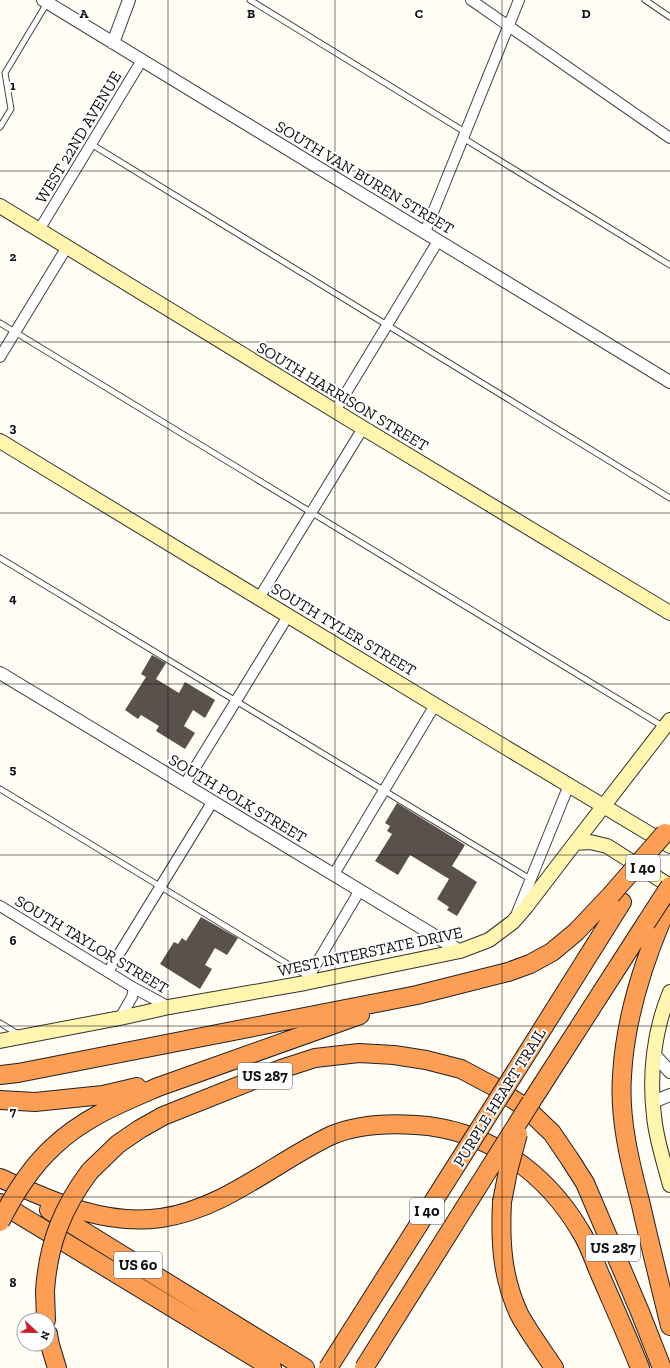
<svg xmlns="http://www.w3.org/2000/svg" width="670" height="1368" font-family="'Zilla Slab',serif">
<style>
.building{fill:#5a514c}
.lines{fill:none;stroke-linecap:round;stroke-linejoin:round}
.service-casing{stroke:#434343;stroke-width:7}
.minor-casing{stroke:#434343;stroke-width:12}
.tertiary-casing{stroke:#434343;stroke-width:14}
.secondary-casing{stroke:#323232;stroke-width:16}
.motorway-casing{stroke:#212121;stroke-width:20}
.service{stroke:#fff;stroke-width:5}
.minor{stroke:#fff;stroke-width:10}
.tertiary{stroke:#fff;stroke-width:12}
.secondary{stroke:#fff5af;stroke-width:14}
.motorway{stroke:#fc9f55;stroke-width:18}
.motorway-bridge-casing{stroke:#212121;stroke-width:20;stroke-linecap:butt}
.motorway-bridge{stroke:#fc9f55;stroke-width:18}
.grid{fill:none;stroke:#101010;stroke-width:1;stroke-opacity:0.55}
.labels{text-anchor:middle;stroke-width:4;stroke-linejoin:round;paint-order:stroke}
.shield{fill:#fff;stroke:#585858;stroke-width:1}
.shield-label{font-size:15px;font-weight:bold;fill:#101010}
.street-label{font-size:16px;fill:#101010;stroke:#fff}
.grid-label{font-size:13px;text-anchor:middle;font-weight:bold;fill:#101010;stroke:#fff;stroke-width:4;stroke-linejoin:round;paint-order:stroke}
</style>
<rect width="100%" height="100%" fill="#fffdf4"/>
<path class="building" d="M152,655L166,663L156,679L179,693L185,682L215,700L205,718L193,710L184,726L195,733L185,749L156,731L159,726L141,715L138,719L125,710L146,677L141,674Z
M397,803L465,845L452,866L477,882L457,916L447,910L449,907L437,899L449,879L410,855L398,875L375,861L392,834L387,831L390,826L385,823Z
M201,917L238,938L227,955L215,948L205,965L212,969L200,989L160,964L174,942L178,944L182,938L186,941Z"/>
<g class="lines">
<defs>
<path id="service" d="M250,0L465,132
M645,0L670,17
M0,127L11,109L5,73L47,3
M463,138L670,265
M91,144L670,498
M0,323L664,727
M0,558L530,879
M0,789L309,977
M0,1023L18,1034"/>
<path id="minor" d="M471,0L670,138
M39,230L142,60
M425,232L519,0
M0,357L67,247
M335,411L438,241
M259,598L363,428
M185,784L288,616
M334,874L435,705
M0,906L134,988L169,1007
M517,913L569,785
M108,972L213,801
M305,983L360,890
M120,1018L132,997L134,988"/>
<path id="tertiary" d="M43,0L670,382
M113,43L129,0
M0,673L460,951
M654,1054L670,1072
M653,1102L670,1095"/>
<path id="secondary" d="M0,206L363,428L670,613
M0,441L435,705L670,846
M575,843L590,842L607,846L670,886
M670,992C654,1030 649,1075 654,1116C656,1139 664,1162 670,1185
M0,1041L120,1018L169,1007L305,983L460,951L489,940L513,922L526,907L575,843L670,720"/>
<path id="motorway" d="M670,901C646,954 625,1018 622,1076C619,1119 630,1163 641,1205C650,1245 660,1285 670,1326
M526,1055L622,902
M0,1075L18,1073L417,995L508,972L530,964L552,952L576,932L611,895
M0,1100L35,1102L103,1095L137,1087
M531,1102L646,923
M53,1147C83,1118 121,1103 158,1087L360,1015
M90,1171L118,1144L140,1129L163,1116L281,1069L315,1058L359,1053L394,1055L426,1060L461,1069L493,1086L526,1108L552,1133L569,1158L585,1183L640,1312L662,1368
M0,1178C52,1201 103,1226 161,1218C224,1209 274,1163 330,1136C357,1124 387,1123 416,1125C486,1129 546,1172 581,1232C590,1246 595,1264 602,1279C615,1309 628,1338 640,1368
M502,1202C500,1242 502,1277 519,1314C528,1331 543,1351 554,1368
M0,1203L272,1368
M49,1210L305,1368
M45,1291L46,1320
M48,1334L50,1345L57,1368"/>
</defs>
<use href="#service" class="service-casing"/>
<use href="#minor" class="minor-casing"/>
<use href="#tertiary" class="tertiary-casing"/>
<use href="#secondary" class="secondary-casing"/>
<use href="#motorway" class="motorway-casing"/>
<use href="#service" class="service"/>
<use href="#minor" class="minor"/>
<use href="#tertiary" class="tertiary"/>
<use href="#secondary" class="secondary"/>
<use href="#motorway" class="motorway"/>
<defs>
<path id="motorway-bridge" d="M611,895L665,833
M646,923L670,886
M502,1202L508,1171L518,1134
M0,1222C14,1194 30,1168 53,1147
M45,1291C48,1245 62,1208 90,1171
M328,1368L526,1055
M364,1368L531,1102"/>
</defs>
<use href="#motorway-bridge" class="motorway-bridge-casing"/>
<use href="#motorway-bridge" class="motorway-bridge"/>
</g>
<path class="grid" d="M168,0V1368M335,0V1368M502,0V1368M0,171H670M0,342H670M0,513H670M0,684H670M0,855H670M0,1026H670M0,1197H670"/>
<g class="labels">
<g class="shield">
<rect x="626" y="855" width="34" height="26" rx="3"/>
<rect x="238" y="1063" width="54" height="26" rx="3"/>
<rect x="410" y="1198" width="34" height="26" rx="3"/>
<rect x="586" y="1235" width="54" height="26" rx="3"/>
<rect x="114" y="1252" width="48" height="26" rx="3"/>
</g>
<g class="shield-label">
<text x="643" y="873">I 40</text>
<text x="265" y="1081">US 287</text>
<text x="427" y="1216">I 40</text>
<text x="613" y="1253">US 287</text>
<text x="138" y="1270">US 60</text>
</g>
<g class="street-label">
<text transform="translate(78 137) rotate(-59)" y="6">WEST 22ND AVENUE</text>
<text transform="translate(365 177) rotate(31)" y="6">SOUTH VAN BUREN STREET</text>
<text transform="translate(343 396) rotate(31)" y="6">SOUTH HARRISON STREET</text>
<text transform="translate(344 629) rotate(31)" y="6">SOUTH TYLER STREET</text>
<text transform="translate(238 798) rotate(31)" y="6">SOUTH POLK STREET</text>
<text transform="translate(92 944) rotate(31)" y="6">SOUTH TAYLOR STREET</text>
<text transform="translate(370 951) rotate(-12)" y="6">WEST INTERSTATE DRIVE</text>
<text transform="translate(499 1097) rotate(-58)" y="6">PURPLE HEART TRAIL</text>
</g>
</g>
<g class="grid-label">
<text x="84" y="18">A</text>
<text x="251" y="18">B</text>
<text x="419" y="18">C</text>
<text x="586" y="18">D</text>
<text x="13" y="90">1</text>
<text x="13" y="261">2</text>
<text x="13" y="432">3</text>
<text x="13" y="603">4</text>
<text x="13" y="774">5</text>
<text x="13" y="945">6</text>
<text x="13" y="1116">7</text>
<text x="13" y="1287">8</text>
</g>
<g transform="translate(36 1332) rotate(112)"><circle r="19" fill="#ffffff" stroke="#9f9f9f"/>
<path d="M0-3L7 15L0 10L-7 15Z" fill="#ca1f29"/>
<text y="-6" font-size="11" font-weight="bold" text-anchor="middle" fill="#101010">N</text>
</g>
</svg>
